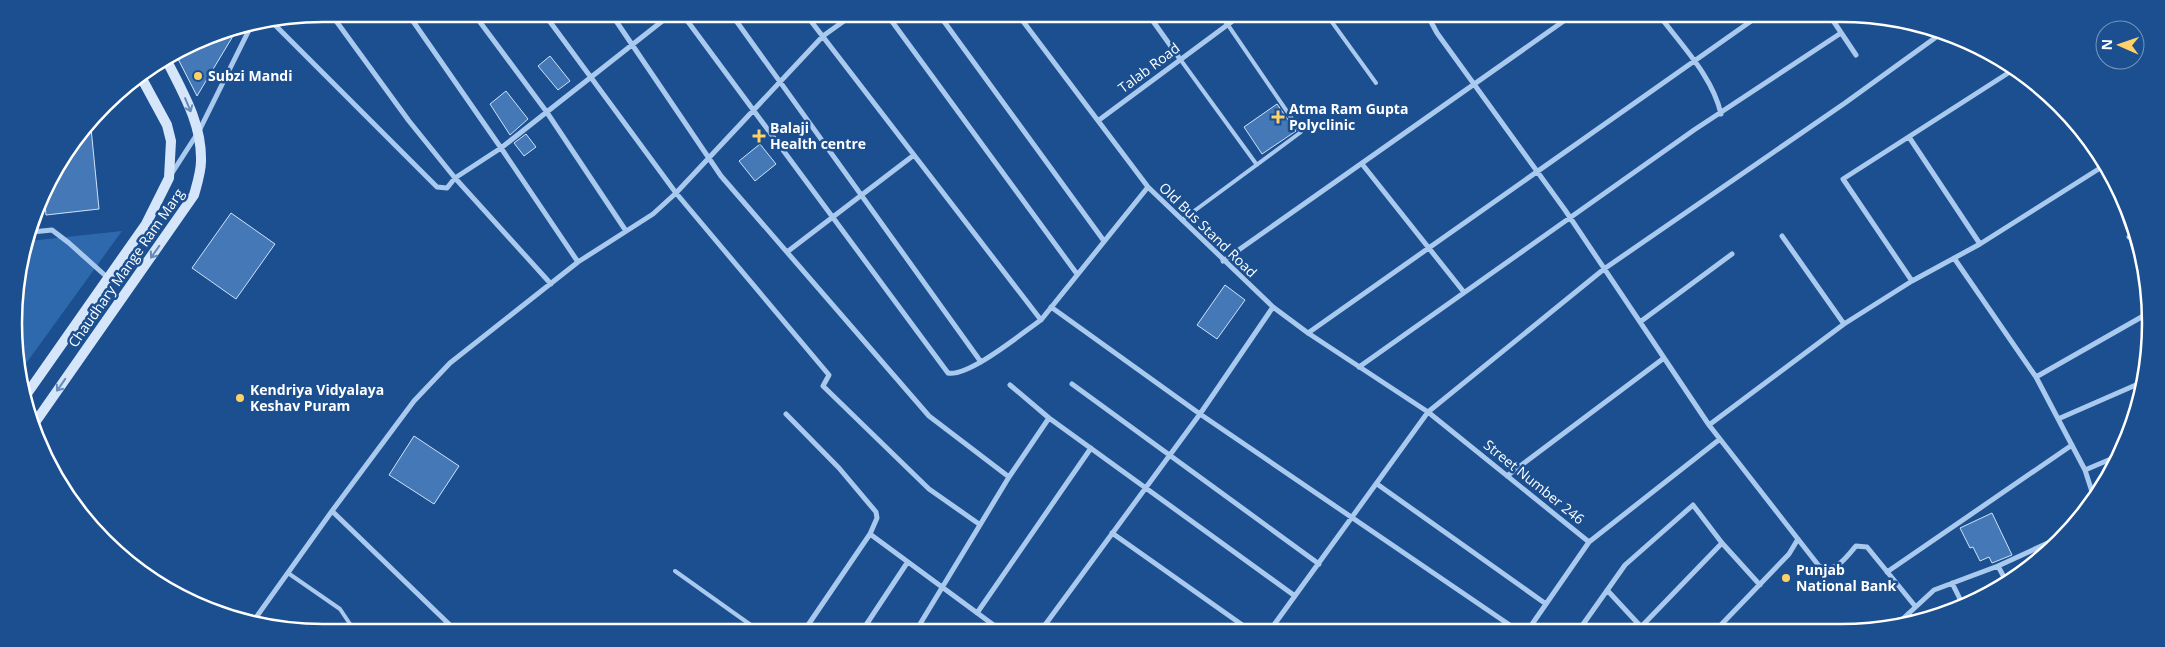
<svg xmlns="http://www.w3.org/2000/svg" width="2165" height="647" font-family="'Open Sans',sans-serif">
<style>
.green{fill:#2e69ad}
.building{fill:#4478b7;stroke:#cfe3fa}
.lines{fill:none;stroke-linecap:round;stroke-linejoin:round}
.lane{stroke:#a9c9ee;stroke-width:4}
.street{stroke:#a9c9ee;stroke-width:5}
.secondary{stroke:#d6e6fa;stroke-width:10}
.oneway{stroke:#668bba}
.poi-dot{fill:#ffd166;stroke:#1b4f8f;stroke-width:2}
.labels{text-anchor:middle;stroke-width:5;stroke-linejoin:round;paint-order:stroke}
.street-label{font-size:14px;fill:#fff;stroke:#1b4f8f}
.poi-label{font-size:14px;font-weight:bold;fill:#fff;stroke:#1b4f8f;text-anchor:start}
.rim{fill:none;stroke:#fff;stroke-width:2.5}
</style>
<rect width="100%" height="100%" fill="#1b4f8f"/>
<path class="green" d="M122,231L22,369L16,283L29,241Z"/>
<path class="building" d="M236,31L197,96L176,55L205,37Z
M550,56L570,81L558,90L538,66Z
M506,91L528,119L510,135L490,104Z
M1277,104L1296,131L1262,154L1244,127Z
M91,128L99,209L46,215L44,194L46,186Z
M526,134L536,147L524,156L514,143Z
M760,144L776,164L755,181L739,161Z
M231,213L275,244L236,299L192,268Z
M1225,285L1245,300L1217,339L1197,325Z
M414,436L459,466L434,504L389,475Z
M1992,513L2012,555L1992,563L1989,557L1980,561L1973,547L1970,548L1960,528Z"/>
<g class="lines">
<path class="lane" d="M1329,18L1376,83
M1180,59L1257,165
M1182,220L1301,132L1228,25
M675,571L755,628
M288,573L340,609L352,627"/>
<path class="street" d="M331,14L409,121L455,178L551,284
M408,14L501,148L670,15
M474,14L546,111L626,231
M545,15L676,193L829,375L823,386L929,489L979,524
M612,15L721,176L929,416L1009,477L1049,418
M683,15L948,373C969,377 1022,333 1041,320
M732,15L981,362
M807,16L1041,320L1148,187
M888,16L1077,274
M940,16L1104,241
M1019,16L1148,187L1273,307L1308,333L1428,412L1589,542
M1150,17L1180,59
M1223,17L1228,25
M1429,18L1437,33L1565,210L1709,425L1819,566C1835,575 1846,557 1856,546L1867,547L1915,606
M1662,19C1684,48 1713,78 1721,114
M1832,19L1856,55
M274,24L437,187L447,188L455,178L501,148L578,262
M1099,120L1238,17
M1909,137L1980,244
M1362,164L1463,291
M172,173L199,131L250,28
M32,232L52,230L69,243L108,278
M1782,236L1844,324
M2129,237L2133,234
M787,252L914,155
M1954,258L2036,377L2085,470L2094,498
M1223,261L1568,18
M1912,281L1843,179L2016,68
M1051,307L1200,414L1517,630
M1640,322L1732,254
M1308,333L1754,19
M1359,367L1694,130L1841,33
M2036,377L2145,315
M1072,384L1319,564
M1010,385L1049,418L1295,596
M786,414L839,468L876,512L877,518L870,534L806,628
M2058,419L2145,381
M1709,425L1844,324L1912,281L1980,244L2105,165
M2085,470L2118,456
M1507,476L1664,358
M1377,484L1546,604
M332,511L414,401L450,363L578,262L653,214L676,193L823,36L851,16
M1112,533L1248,629
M870,534L999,629
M1998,566L2061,537
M1887,572L2072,445
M1952,583L1964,607
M1607,590L1644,630
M977,613L1091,448
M1909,613L1913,622
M252,623L332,511L453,628
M1894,627L1934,590L1998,566L2006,581
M864,628L907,563
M917,629L1009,477
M1042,629L1200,414L1273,307
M1271,629L1428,412L1604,269L1845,103L1939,35
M1528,630L1589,542L1720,439
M1579,630L1625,565L1693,505L1722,543L1760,585
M1638,630L1722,543
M1716,630L1789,554L1798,539"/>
<path class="secondary" d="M24,398L146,224L169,178L171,141L167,125L141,77
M34,424L194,195C197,184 201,172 201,161C202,124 183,93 167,61"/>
</g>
<defs><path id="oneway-shaft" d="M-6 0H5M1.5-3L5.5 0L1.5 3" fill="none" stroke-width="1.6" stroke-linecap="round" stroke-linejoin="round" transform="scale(1.25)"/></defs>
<g class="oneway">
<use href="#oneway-shaft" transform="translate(188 105) rotate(67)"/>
<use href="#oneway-shaft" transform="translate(155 252) rotate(125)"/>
<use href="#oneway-shaft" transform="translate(61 385) rotate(125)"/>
</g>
<g class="poi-dot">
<circle cx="198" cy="76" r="5"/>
<path d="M1275.5 109.5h5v5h5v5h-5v5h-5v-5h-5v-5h5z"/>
<path d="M756.5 128.5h5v5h5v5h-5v5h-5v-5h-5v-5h5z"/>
<circle cx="240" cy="398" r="5"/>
<circle cx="1786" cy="578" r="5"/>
</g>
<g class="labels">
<g class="street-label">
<text transform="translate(1149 68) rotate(-37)" y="5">Talab Road</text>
<text transform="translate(1208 230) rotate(44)" y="5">Old Bus Stand Road</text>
<text transform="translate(126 268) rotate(-55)" y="5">Chaudhary Mange Ram Marg</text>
<text transform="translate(1534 482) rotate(39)" y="5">Street Number 246</text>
</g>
<g class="poi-label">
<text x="208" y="81">Subzi Mandi</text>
<text x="1289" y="114">Atma Ram Gupta<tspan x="1289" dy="16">Polyclinic</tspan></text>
<text x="770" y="133">Balaji<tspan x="770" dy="16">Health centre</tspan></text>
<text x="250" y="395">Kendriya Vidyalaya<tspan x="250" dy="16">Keshav Puram</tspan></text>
<text x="1796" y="575">Punjab<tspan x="1796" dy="16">National Bank</tspan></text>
</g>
</g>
<path d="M0 0H2165V647H0ZM323 22H1841A301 301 0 0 1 2142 323V323A301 301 0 0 1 1841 624H323A301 301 0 0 1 22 323V323A301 301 0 0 1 323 22Z" fill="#1b4f8f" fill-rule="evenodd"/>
<path class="rim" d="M323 22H1841A301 301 0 0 1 2142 323V323A301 301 0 0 1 1841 624H323A301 301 0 0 1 22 323V323A301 301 0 0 1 323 22Z"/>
<g transform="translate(2120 45) rotate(272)"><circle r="24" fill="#1b4f8f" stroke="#7695bc"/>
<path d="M0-4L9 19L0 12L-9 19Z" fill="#ffd166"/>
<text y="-8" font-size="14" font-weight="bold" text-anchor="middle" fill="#ffffff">N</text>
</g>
</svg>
